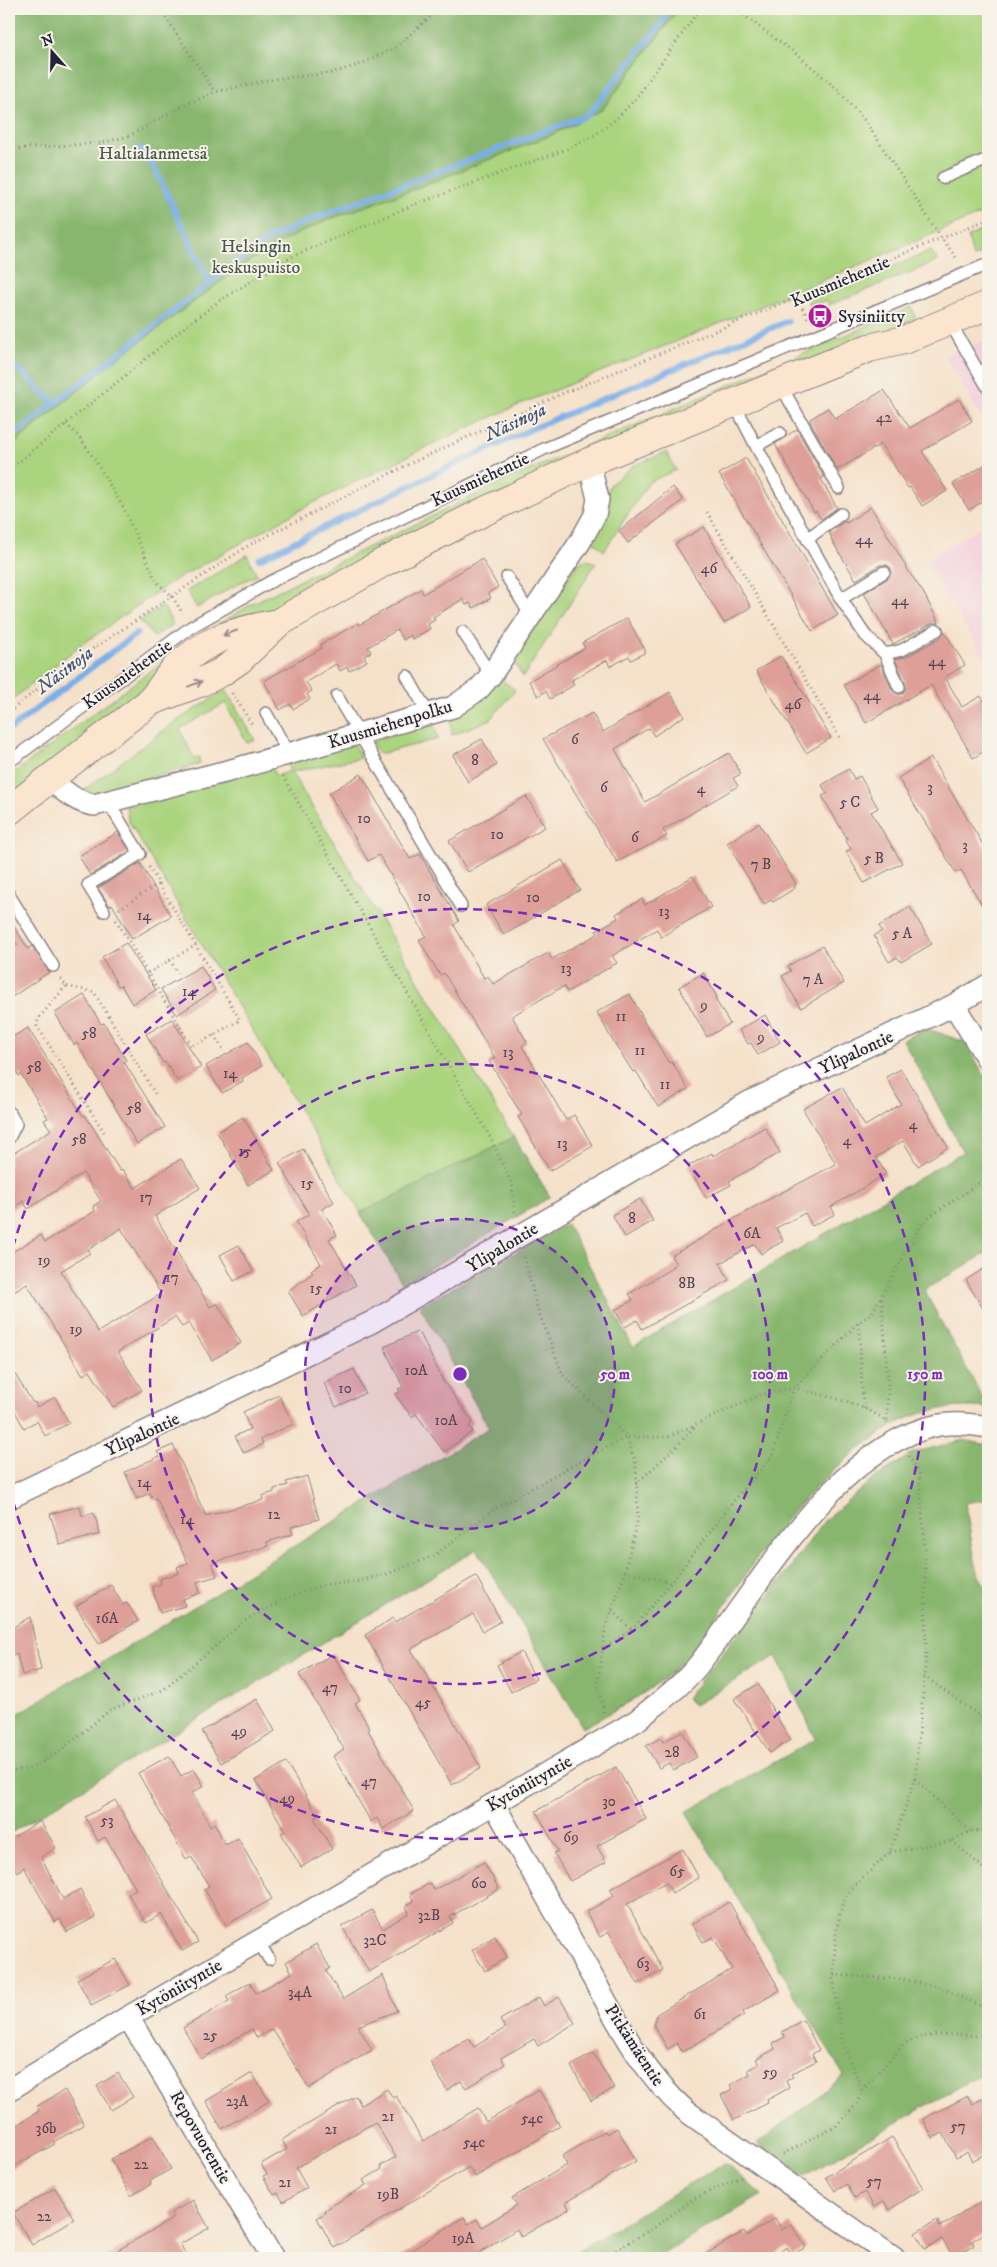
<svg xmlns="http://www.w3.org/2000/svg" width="997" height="2267" font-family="'IM FELL DW Pica',serif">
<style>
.built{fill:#f4cfdc}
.green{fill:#abd47f;stroke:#667b5d}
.forest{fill:#88b66e;stroke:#556c54}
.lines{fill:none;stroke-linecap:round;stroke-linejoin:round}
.stream{stroke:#7aaee7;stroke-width:6}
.building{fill:#dd9f98;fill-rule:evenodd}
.service-casing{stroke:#8c8282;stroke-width:14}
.minor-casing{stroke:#8c8282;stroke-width:24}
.secondary-casing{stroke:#8c8282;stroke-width:30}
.path{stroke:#8c8282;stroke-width:3;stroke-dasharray:1 4;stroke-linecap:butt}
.service{stroke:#fff;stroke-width:11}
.minor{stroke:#fff;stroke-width:21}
.secondary{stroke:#fce5cf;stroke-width:28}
.oneway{stroke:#9a8d8c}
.ring{fill:none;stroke:#7b2cbf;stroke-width:2.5;stroke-dasharray:9 6}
.labels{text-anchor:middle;stroke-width:4;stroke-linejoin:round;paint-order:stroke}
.number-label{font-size:15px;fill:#514152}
.park-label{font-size:18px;fill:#4b574f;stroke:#f7f3e8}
.street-label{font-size:18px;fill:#22223b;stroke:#f7f3e8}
.poi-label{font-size:18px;fill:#22223b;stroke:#f7f3e8;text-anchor:start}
.water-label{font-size:19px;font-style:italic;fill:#415377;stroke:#f7f3e8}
.centre{fill:#7b2cbf;stroke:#f7f3e8;stroke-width:2.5}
.ring-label{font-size:15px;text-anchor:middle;font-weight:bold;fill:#7b2cbf;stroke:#f7f3e8;stroke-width:4;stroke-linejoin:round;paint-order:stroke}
</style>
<rect width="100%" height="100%" fill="#f7f3e8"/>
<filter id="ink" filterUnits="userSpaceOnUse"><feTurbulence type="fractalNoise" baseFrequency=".02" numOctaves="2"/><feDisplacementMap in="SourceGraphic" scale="10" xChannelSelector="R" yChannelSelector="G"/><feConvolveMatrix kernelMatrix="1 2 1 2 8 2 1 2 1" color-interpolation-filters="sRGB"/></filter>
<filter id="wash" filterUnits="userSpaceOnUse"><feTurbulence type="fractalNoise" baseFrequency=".0096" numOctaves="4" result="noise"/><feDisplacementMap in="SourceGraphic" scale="20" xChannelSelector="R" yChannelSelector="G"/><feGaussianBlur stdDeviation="1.12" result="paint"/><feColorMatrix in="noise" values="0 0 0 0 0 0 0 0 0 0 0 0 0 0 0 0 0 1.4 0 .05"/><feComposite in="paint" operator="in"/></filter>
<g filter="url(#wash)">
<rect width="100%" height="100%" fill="#f5e1c9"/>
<path class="built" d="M988,339V429L945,356Z
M988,522V664L925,560Z"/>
<path class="green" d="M9,9H988V211L692,335L523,403L441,440L311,504L173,581L77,648L9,702Z
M988,227V251L973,257L968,237Z
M931,251L938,261L829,305L827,300L810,307L808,301Z
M912,307L916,321L269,613L207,631L253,603L509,479Z
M666,452L676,470L649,482L604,551L591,539L607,512L608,490L611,484L633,466Z
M247,555L257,575L239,583L197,608L187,591Z
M587,560L596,563L523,677L515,664L516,655L575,567L582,561Z
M161,607L164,608L173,624L154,637L140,621Z
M186,644L126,707L9,797V777Z
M499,678L515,690L513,693L491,719L452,735L450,715Z
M226,690L255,740L247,743L225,703L180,729L194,759L199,757L200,764L143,780L134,787L96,796L84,790L175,722Z
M433,722L438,739L379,754L371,741Z
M354,743L360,758L291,772L550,1197L403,1284L128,820L126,806L271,767L276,776L290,771L287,764Z"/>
<path class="forest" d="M9,9H679L602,110L549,136L412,190L327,220L285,240L246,263L110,364L9,448Z
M925,1028L965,1042L988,1082V1252L924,1290L988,1408C959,1405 927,1408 900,1422C859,1443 810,1490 781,1526C742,1573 716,1629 672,1671C646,1695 613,1711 583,1728L477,1549L9,1834V1719L489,1428L420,1306L567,1224L633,1347L963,1152L903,1040Z
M514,1137L550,1197L403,1284L360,1213Z
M963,1440L988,1445V1499L965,1503L977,1572L988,1591V2074L985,2072L802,2177L757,2144L844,2076L686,1812L816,1739L776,1656L694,1705L686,1698L785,1575L824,1521L873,1479L913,1453Z
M725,2163L762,2195L656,2258H565Z"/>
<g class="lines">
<path class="stream" d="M139,148L155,169L209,282
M9,360L54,403
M9,439L264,241L312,219L588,115L666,18
M259,559L440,471L536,427L788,321
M9,730L137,633"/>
</g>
<g id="blocks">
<path class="building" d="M884,390L910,428L959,399L972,421L922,451L947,491L922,506L910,487L908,488L881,444L837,470L810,421V419L828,408L835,419Z
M797,429L824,477L821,479L837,508L821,519L816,511L814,512L775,444Z
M746,458L838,615L812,631L719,474Z
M988,463V498L969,510L953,484Z
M673,487L683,500L628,543L619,531Z
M871,507L911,575L923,592L939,623H933L893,644L864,593L888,578L891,572V568L887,565H880L856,580L831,539L832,538L829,532L845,521L846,523Z
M704,527L751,607L724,623L675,544Z
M482,559L498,587L488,593L491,598L473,608L470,603L466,605L463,599L433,617L435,620L428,624L430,629L412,639L410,635L403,640L397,630L368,647L371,652L364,656L367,661L349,671L347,667L340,671L336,664L306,682L312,691L307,694L310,699L293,709L290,704L280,710L264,681L322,648L320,645L358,623L359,625L421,589L423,594Z
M627,618L646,652L631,660L629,656L610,667L607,660L572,680L574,685L550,699L546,691L538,696L529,681L585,648L582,643Z
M944,631L965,665L945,677L962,707L981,696L988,708V749L973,758L931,685L866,723L844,685L881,664L892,690L898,694H902L906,688V685L895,659L906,657L941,637Z
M781,656L831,738L806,753L756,671Z
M670,692L684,716L654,736L649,728L615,749L645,802L729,753L741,774L733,778L738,786L663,830L667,836L617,862L543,739L592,713L603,732Z
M482,739L497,765L468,782L453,755Z
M931,758L988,853V915L961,870L956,873L898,778Z
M849,769L854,779L860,776L878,808L871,812L902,863L864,883L846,852L851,849L846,841L848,840L822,796L827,794L822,785Z
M361,774L410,859L420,854L459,921L454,925L484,978L488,976L493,984L548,953L552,959L598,934L596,931L618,918L616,914L642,899L645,905L693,876L711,907L661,937L657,929L612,956L617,963L567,992L564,986L512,1016L527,1042L522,1046L566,1120L574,1115L593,1146L550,1171L518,1117L522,1115L489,1061L495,1058L444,973L440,975L419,940L426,936L379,855L368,861L329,793Z
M526,796L545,827L468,872L449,841Z
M759,823L796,884L794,886L795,888L773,902L771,900L764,904L727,843Z
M118,832L130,851L90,875L79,856Z
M562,860L580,890L504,935L486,905Z
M140,863L171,916L132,939L112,904L110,906L98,888Z
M910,907L932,944L901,962L897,957L889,962L874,936L882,931L879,926Z
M9,918L28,949L32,946L49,972L9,999Z
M126,943L156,990L132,1004L121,985L118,986L102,957Z
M822,946L844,983L801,1008L782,976L791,971L788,966Z
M201,966L215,990L177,1015L161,989Z
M703,973L717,997L715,999L730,1024L707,1037L679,987Z
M630,994L644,1020H643L669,1063L672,1062L688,1089L658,1107L636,1071L633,1072L611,1038L597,1012Z
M84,995L101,1024L104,1023L126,1060L124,1062L165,1127L137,1144L77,1043L74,1045L55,1013Z
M765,1015L780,1042L758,1055L751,1043L748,1044L739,1030Z
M172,1019L201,1067L177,1081L166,1062L163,1063L146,1034Z
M28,1028L83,1116L85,1115L120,1171L123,1170L135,1188L181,1159L200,1188L155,1216L210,1307L217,1303L241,1343L212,1360L189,1323L182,1327L175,1317L118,1352L142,1390L113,1407L90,1371L83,1375L27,1284L9,1295V1254L41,1235L45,1242L95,1211L93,1206L101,1201L83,1173L28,1209L23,1201L9,1211V1156L51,1130L44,1120L48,1118L21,1074L19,1076L9,1060V1039ZM121,1228L161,1294L98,1332L61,1271L90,1253L88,1250Z
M248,1042L262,1066L242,1078L243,1081L222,1093L206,1066Z
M901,1069L948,1147L918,1166L903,1141L876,1157L886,1174L831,1207L835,1214L812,1226L805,1213L776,1228L783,1241L761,1254L755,1244L720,1263L729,1280L642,1329L637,1320L625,1327L615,1310L633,1300L629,1294L672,1268L671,1267L676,1264L671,1256L756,1206L836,1164L803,1109L842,1087L865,1126L901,1104L886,1077Z
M243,1117L274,1170L248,1185L217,1132Z
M765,1127L780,1153L729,1181L731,1185L706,1198L688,1166L712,1153L713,1156Z
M303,1149L334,1202L322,1209L337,1235L329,1239L356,1285L303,1316L288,1291L313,1273L311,1270L321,1264L296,1222L309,1214L279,1163Z
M640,1199L653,1221L625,1237L612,1215Z
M239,1245L253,1271L234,1281L220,1255Z
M988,1266V1317L966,1280Z
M419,1331L443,1381L473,1422L469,1426L473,1431L444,1452L416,1414L412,1417L395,1394L400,1392L398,1389L403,1387L384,1347Z
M9,1365L33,1403L35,1402L37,1407L55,1397L69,1423L45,1436L37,1421L24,1428L9,1400Z
M354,1369L365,1393L336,1407L324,1383Z
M279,1395L293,1424L261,1439L263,1444L244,1453L235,1436L250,1429L243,1412Z
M173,1445L206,1516L263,1500L262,1496L274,1492V1489L288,1485L286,1482L307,1476L319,1519L291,1527L293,1534L267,1542L268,1546L212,1563L217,1576L197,1582L200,1593L183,1599L185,1606L160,1613L152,1587L161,1584L160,1579L179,1573L177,1567L188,1563L156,1498L153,1500L150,1493L137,1499L125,1472L160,1456L157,1452Z
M80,1506L82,1516L94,1513L100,1534L60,1545L50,1514Z
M476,1576L501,1621L483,1631L473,1614L411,1649L481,1768L452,1785L365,1635L393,1618L395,1622Z
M111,1585L123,1605L127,1603L138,1621L99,1644L76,1606Z
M30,1617L41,1670L22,1675L17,1654L9,1658V1630Z
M521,1652L536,1679L511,1692L497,1665Z
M333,1654L360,1700L355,1703L370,1729L368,1730L414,1811L383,1829L377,1818L371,1822L333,1756L344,1749L299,1674Z
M758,1684L790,1740L770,1753L734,1699Z
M257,1699L275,1731L221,1763L202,1731Z
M682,1731L697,1757L674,1770L669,1763L659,1768L646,1746L661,1738L663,1742Z
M169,1756L181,1776L194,1769L204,1786L192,1793L210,1826L214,1823L226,1845L238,1838L272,1899L226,1925L204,1889L209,1886L191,1856L186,1859L138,1773Z
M286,1762L318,1816L314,1818L332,1849L301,1867L281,1833L285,1831L256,1780Z
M616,1767L646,1819L597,1846L606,1862L570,1881L554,1853L558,1851L536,1811Z
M115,1800L198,1942L182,1951L161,1914L146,1923L128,1894L136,1889L105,1837L98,1841L85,1817Z
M40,1821L56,1848L41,1857L63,1899L80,1889L95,1917L67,1932L60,1919L55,1922L24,1867L17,1872L9,1859V1840Z
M683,1849L699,1878L672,1893L666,1882L627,1904L663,1970L638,1984L609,1932L600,1937L586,1912L614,1896L610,1889Z
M484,1862L499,1889L450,1917L453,1923L369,1972L342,1926L372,1910L383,1929L409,1913L406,1906L414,1901L410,1894L430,1883L434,1890Z
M729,1902L780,1990L743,2012L744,2015L682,2052L677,2043L668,2049L654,2026L657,2014L732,1969L713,1937L703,1942L692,1924Z
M495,1936L507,1957L485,1971L472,1950Z
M316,1944L330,1968L326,1971L343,1999L383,1975L397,2011L358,2026L372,2050L309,2088L272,2029L257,2038L252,2029L201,2059L183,2028L229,2001L226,1996L250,1982L256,1993L292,1973L286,1962Z
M115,1959L130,1985L91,2005L77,1979Z
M539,1997L544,2006L559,1997L575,2023L538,2046L534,2039L501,2058L505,2064L466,2088L461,2081L447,2090L430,2062L469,2038L474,2047L505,2028L500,2020Z
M803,2020L819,2050L812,2054L816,2061L791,2074L793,2077L786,2081L789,2088L767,2100L768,2103L734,2120L721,2095L733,2089L730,2085L750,2074L748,2070L759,2064L756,2059L775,2049L773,2043L785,2037L782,2032Z
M593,2053L614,2088L591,2101L571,2066Z
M118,2073L133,2097L111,2110L97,2086Z
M252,2073L269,2101L222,2129L206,2101Z
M387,2089L393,2098L396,2096L423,2141L478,2108L486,2122L539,2090L560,2126L475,2177L469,2167L334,2248L317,2218L327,2212L325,2210L366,2185L363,2180L382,2169L380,2166L396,2157L375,2122L296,2168L307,2188L283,2202L278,2193L274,2195L263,2176L267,2174L261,2164L287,2149L282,2140L293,2133L356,2096L361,2105Z
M65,2090L84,2125L53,2142L55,2144L9,2169V2130L39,2111L37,2106Z
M968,2096L972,2104L988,2096V2152L972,2161L967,2152L956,2158L943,2133L933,2138L923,2119Z
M617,2128L636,2161L566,2202L569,2209L521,2237L517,2229L471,2258H399L464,2217L468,2224L477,2219L482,2227L517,2205L512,2198L567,2165L562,2156L605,2131L607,2134Z
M153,2136L171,2169L150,2181L151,2184L131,2196L111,2159Z
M892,2137L923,2188L889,2210L884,2201L874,2207L865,2192L855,2198L847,2184L835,2191L826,2177Z
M55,2188L74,2219L32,2245L13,2213Z
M988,2198V2231L972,2241L974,2245L954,2258L942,2239L925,2249L915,2233L937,2220L940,2227Z
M193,2200L209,2228L180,2244L188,2258H104L174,2218L171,2213Z
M775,2218L782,2230L791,2224L806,2247L792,2255L787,2247L769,2258H700L744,2231L747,2236Z"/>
</g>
</g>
<g filter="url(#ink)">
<use href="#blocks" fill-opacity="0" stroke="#8c8282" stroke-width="1"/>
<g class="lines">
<defs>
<path id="service" d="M943,178L988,159
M949,321L988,388
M780,384L839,488
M734,403L756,446L841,599L865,635L885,654L899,687
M756,446L780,433
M807,539L841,514
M507,577L531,616
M841,599L884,572
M463,632L491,675
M885,654L902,650L937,630
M407,676L429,715
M337,696L461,906
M266,713L289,754
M9,762L191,627L270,582L544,449L988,264
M9,895L53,966
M104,911L88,885L140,854L108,802
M9,1112L16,1124L9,1138
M258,1941L269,1959"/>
<path id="minor" d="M48,778C63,790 75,802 94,805L228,771L453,707L479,689L491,675L580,542L595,515L598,499L589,462
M954,1005L988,1060
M9,1498L372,1322L749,1102L954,1005L988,985
M494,1804C525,1860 557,1915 589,1971C617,2021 642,2072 686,2111L894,2258
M128,2017L273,2258
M9,2090L128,2017L636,1721C658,1703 683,1685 700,1663C760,1586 837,1444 939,1425C956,1422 972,1424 988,1427"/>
<path id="secondary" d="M149,702L199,683L220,673L239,660L278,623L384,562L485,511L589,462L780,384L869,348L904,340L988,305
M9,811C54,774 101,740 147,704C158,695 164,681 173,671C204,639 235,631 278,623"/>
</defs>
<use href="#service" class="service-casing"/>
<use href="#minor" class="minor-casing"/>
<use href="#secondary" class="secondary-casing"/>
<path class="path" d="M160,9L215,92
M735,9L799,56L837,89L866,122L942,239L958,260
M9,149L102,143L129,136L182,106L215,92L274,79L331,73L359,65L396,47L439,9
M798,299L809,321
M66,424L80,438L95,460L124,509L156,581L172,596L183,614
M9,470L186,326L222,299L293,256L416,204L567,149L596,134L616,119L636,98L700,9
M707,512L840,738
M232,693L253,726
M9,712L61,670L249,545L409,464L559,395L988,219
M283,776L490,1137L512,1184L515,1215
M119,909L160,883
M116,920L192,1047L240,1020L149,867
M9,951L20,941
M170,960L178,973
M148,973L196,945
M61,979L66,986L94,992L157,1097
M66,986L38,1019L37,1026L104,1132
M214,1035L224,1051
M524,1257L537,1308L563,1375L627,1437L636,1464L638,1518L623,1579L605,1629L598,1682L604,1715
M882,1299L888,1384L887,1421
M858,1323C862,1352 860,1380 864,1409
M636,1484L678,1445L694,1427
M625,1571L671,1583
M612,1611L632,1630
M602,1649L632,1630L677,1575L732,1503L772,1456L794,1388C819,1394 870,1405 888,1423
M924,1676L988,1722
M9,1772L31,1768L59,1752L110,1710L163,1690L247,1619L290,1597L322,1585L354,1582L387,1574L434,1556L493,1510L562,1471L627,1437H668L760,1395L794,1388L858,1323L872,1313L920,1227L929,1217L988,1177
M915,1779L970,1831
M952,1841L988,1872
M890,1852L952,1841L970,1831L988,1830
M988,1963V1979
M834,1975L901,1979L939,1987L988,2009
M862,2090L842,2040L833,1979L836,1931L843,1902L852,1888L890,1852L915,1779L926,1657L925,1549L919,1474L909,1456
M783,2154L835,2127L857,2104L862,2090L904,2044C927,2030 963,2036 988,2036
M603,2258L655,2227L695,2198L742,2177"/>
<use href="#service" class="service"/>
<use href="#minor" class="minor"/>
<use href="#secondary" class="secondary"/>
</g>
<defs><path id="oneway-shaft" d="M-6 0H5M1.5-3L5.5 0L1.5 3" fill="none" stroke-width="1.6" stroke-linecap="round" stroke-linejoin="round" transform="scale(1.25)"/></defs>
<g class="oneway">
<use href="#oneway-shaft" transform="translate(230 633) rotate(161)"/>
<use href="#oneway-shaft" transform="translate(195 684) rotate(-21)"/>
</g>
</g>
<circle cx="460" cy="1374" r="155" fill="#7b2cbf" fill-opacity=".12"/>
<g class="ring">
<circle cx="460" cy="1374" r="155"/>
<circle cx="460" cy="1374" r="310"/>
<path d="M9 1262A465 465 0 1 1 9 1486"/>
</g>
<defs>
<symbol id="bus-disc" viewBox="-11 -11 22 22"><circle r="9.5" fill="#b5179e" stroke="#f7f3e8"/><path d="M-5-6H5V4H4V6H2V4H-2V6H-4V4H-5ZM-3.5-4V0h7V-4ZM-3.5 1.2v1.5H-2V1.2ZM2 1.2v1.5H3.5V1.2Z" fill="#fff"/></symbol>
</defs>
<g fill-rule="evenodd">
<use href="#bus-disc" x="806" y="302" width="28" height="28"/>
</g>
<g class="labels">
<g class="number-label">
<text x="884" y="422">42</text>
<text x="864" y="544">44</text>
<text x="709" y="573">46</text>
<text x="900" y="605">44</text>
<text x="937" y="666">44</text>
<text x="872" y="700">44</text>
<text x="793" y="709">46</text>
<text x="575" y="744">6</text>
<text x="475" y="765">8</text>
<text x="604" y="792">6</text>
<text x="930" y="792">3</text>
<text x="701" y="793">4</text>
<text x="850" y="807">5 C</text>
<text x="364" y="823">10</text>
<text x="497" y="839">10</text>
<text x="635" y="842">6</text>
<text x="965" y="850">3</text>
<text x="874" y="863">5 B</text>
<text x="761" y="869">7 B</text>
<text x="424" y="901">10</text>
<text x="533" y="902">10</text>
<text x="664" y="916">13</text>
<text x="144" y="920">14</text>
<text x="902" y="938">5 A</text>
<text x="566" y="973">13</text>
<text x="813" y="984">7 A</text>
<text x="189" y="996">14</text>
<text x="704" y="1010">9</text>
<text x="621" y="1021">11</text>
<text x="89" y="1038">58</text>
<text x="761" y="1042">9</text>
<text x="640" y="1055">11</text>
<text x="508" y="1057">13</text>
<text x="34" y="1072">58</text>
<text x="230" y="1078">14</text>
<text x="665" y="1089">11</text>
<text x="134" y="1113">58</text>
<text x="913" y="1129">4</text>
<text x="79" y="1144">58</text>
<text x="847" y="1145">4</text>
<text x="562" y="1148">13</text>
<text x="245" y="1156">15</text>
<text x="307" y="1188">15</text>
<text x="146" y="1202">17</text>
<text x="632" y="1223">8</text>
<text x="752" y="1238">6A</text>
<text x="44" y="1265">19</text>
<text x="172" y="1282">17</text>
<text x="687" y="1288">8B</text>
<text x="316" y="1293">15</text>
<text x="76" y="1334">19</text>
<text x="416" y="1375">10A</text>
<text x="345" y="1393">10</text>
<text x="446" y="1425">10A</text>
<text x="144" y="1487">14</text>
<text x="274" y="1519">12</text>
<text x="187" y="1524">14</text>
<text x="107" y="1623">16A</text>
<text x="330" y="1692">47</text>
<text x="423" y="1707">45</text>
<text x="239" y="1736">49</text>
<text x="672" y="1757">28</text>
<text x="369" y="1786">47</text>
<text x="287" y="1803">49</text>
<text x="609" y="1806">30</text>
<text x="107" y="1825">53</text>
<text x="571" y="1842">69</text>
<text x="677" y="1876">65</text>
<text x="479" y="1888">60</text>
<text x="429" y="1920">32B</text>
<text x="375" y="1945">32C</text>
<text x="643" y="1968">63</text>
<text x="300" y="1997">34A</text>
<text x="700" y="2019">61</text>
<text x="210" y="2040">25</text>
<text x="770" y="2077">59</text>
<text x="237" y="2106">23A</text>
<text x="388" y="2121">21</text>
<text x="532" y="2123">54c</text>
<text x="958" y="2131">57</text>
<text x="46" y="2133">36b</text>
<text x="331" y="2134">21</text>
<text x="474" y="2147">54c</text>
<text x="141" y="2169">22</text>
<text x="874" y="2186">57</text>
<text x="285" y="2187">21</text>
<text x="388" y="2199">19B</text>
<text x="44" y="2221">22</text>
<text x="463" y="2243">19A</text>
</g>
<g class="park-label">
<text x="153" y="159">Haltialanmetsä</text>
<text x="256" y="252">Helsingin<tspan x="256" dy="21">keskuspuisto</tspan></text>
</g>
<g class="street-label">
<text transform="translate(840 281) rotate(-23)" y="6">Kuusmiehentie</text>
<text transform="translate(480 479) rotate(-25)" y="6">Kuusmiehentie</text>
<text transform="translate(127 674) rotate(-36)" y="6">Kuusmiehentie</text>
<text transform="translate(390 724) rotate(-17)" y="6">Kuusmiehenpolku</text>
<text transform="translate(856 1052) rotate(-25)" y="6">Ylipalontie</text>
<text transform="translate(502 1247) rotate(-31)" y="6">Ylipalontie</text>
<text transform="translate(142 1434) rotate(-25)" y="6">Ylipalontie</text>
<text transform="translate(529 1783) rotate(-30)" y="6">Kytöniityntie</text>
<text transform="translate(179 1987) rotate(-30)" y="6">Kytöniityntie</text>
<text transform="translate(635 2045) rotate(57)" y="6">Pitkämäentie</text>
<text transform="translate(201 2137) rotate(60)" y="6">Repovuorentie</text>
</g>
<g class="poi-label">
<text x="838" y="322">Sysiniitty</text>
</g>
<g class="water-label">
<text transform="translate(515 421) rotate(-25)" y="7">Näsinoja</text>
<text transform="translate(64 669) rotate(-37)" y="7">Näsinoja</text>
</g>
</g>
<circle cx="460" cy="1374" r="8" class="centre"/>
<g class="ring-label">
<text x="615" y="1379">50 m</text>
<text x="770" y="1379">100 m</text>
<text x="925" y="1379">150 m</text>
</g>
<rect width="997" height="2267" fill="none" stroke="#f7f3e8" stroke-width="30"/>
<g transform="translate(52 52) rotate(340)" stroke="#f7f3e8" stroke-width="4" paint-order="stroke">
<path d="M0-4L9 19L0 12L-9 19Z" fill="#22223b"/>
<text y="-8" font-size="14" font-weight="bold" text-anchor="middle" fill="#22223b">N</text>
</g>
</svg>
